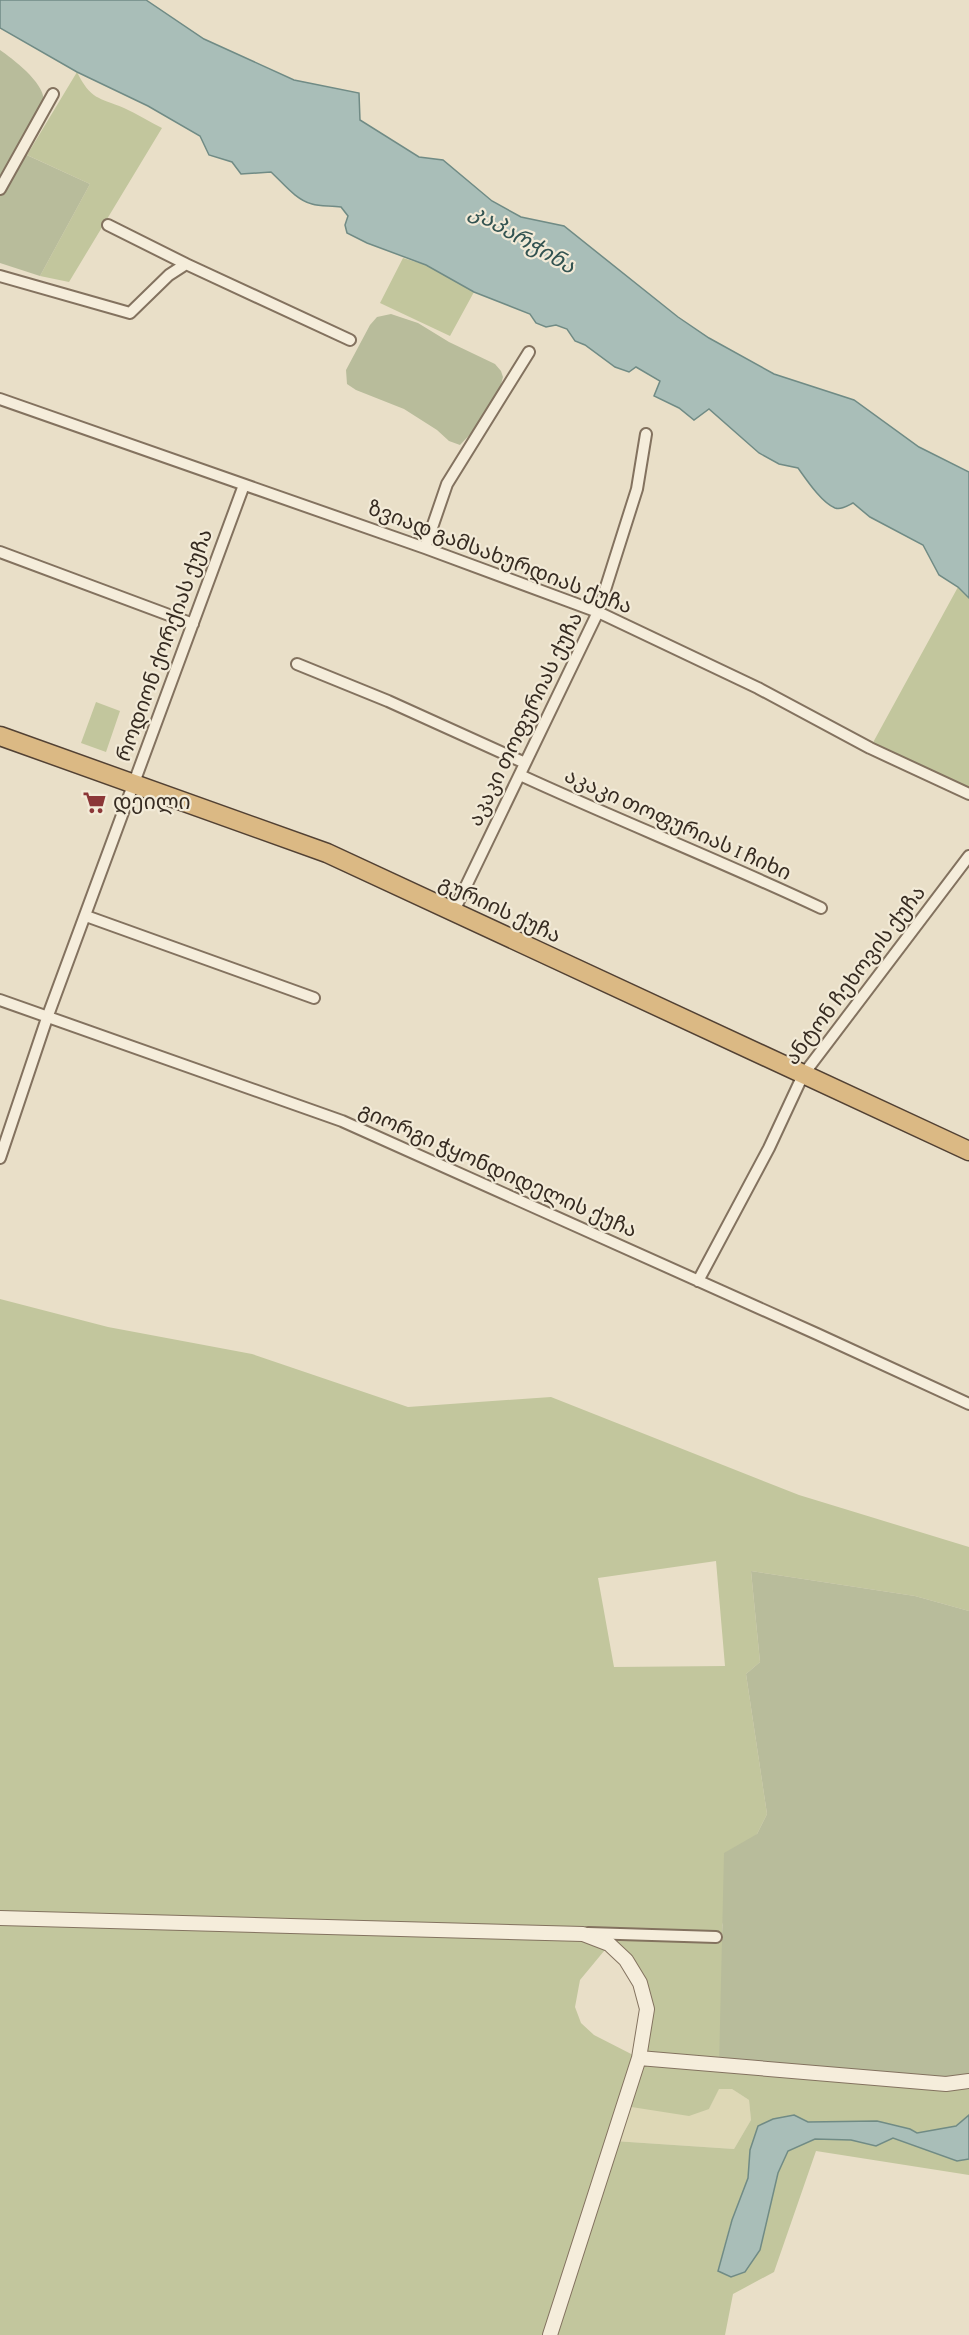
<svg xmlns="http://www.w3.org/2000/svg" width="969" height="2335" font-family="'Crimson Pro','Noto Sans Georgian',serif">
<style>
.farmland{fill:#ded8b6}
.green{fill:#c2c69d;fill-rule:evenodd}
.cemetery{fill:#b8bc9b}
.water{fill:#a9beb8;stroke:#708b85;stroke-width:1.5}
.lines{fill:none;stroke-linecap:round;stroke-linejoin:round}
.minor-casing{stroke:#83725f;stroke-width:14}
.tertiary-casing{stroke:#83725f;stroke-width:16}
.trunk-casing{stroke:#524133;stroke-width:21}
.minor{stroke:#f5eddb;stroke-width:10}
.tertiary{stroke:#f5eddb;stroke-width:14}
.trunk{stroke:#dbb984;stroke-width:18}
.labels{text-anchor:middle;stroke-width:4.5;stroke-linejoin:round;paint-order:stroke}
.street-label{font-size:21px;fill:#362b21;stroke:#f2ead7}
.poi-label{font-size:21px;fill:#362b21;stroke:#f2ead7;text-anchor:start}
.water-label{font-size:22px;font-style:italic;fill:#325351;stroke:#f2ead7}
</style>
<rect width="100%" height="100%" fill="#e9dfc8"/>
<path class="farmland" d="M719,2088L732,2089L749,2100L751,2120L734,2149L614,2141L625,2106L709,2109Z"/>
<path class="green" d="M77,72C91,100 98,97 124,108C137,114 150,122 162,128L69,282L40,276L90,184L27,155Z
M403,258L426,265L474,292L450,336L380,303Z
M958,587L969,598V793L870,748Z
M96,702L120,711L106,752L81,743Z
M0,1299L108,1327L252,1354L408,1407L551,1397L799,1495L969,1547V1611L915,1596L751,1571L760,1662L746,1674L767,1814L757,1834L722,1925V1938L969,2081V2115L956,2126L917,2133L910,2129L877,2121L808,2122L794,2115L750,2150L748,2178L730,2225L718,2271L769,2208L778,2173L788,2151L815,2139L851,2140L876,2146L893,2138L957,2161L969,2159V2175L816,2151L774,2272L733,2294L725,2335H0ZM716,1561L725,1666L614,1667L598,1578ZM609,1945L640,1983L647,2009L639,2058L594,2035L581,2023L575,2007L580,1980ZM719,2089H732L749,2100L751,2120L734,2149L614,2141L625,2106L689,2116L709,2109Z"/>
<path class="cemetery" d="M0,50C13,59 49,86 43,104C38,120 26,136 18,151L90,184L40,276L0,263Z
M391,314L418,323L449,342L495,364L501,371L503,377L500,388L488,409L478,426L460,445L449,441L437,430L404,409L356,390L347,384L346,370L370,325L377,317Z
M751,1571L915,1596L969,1611V2081L719,2066L724,1853L757,1834L767,1814L746,1674L760,1662Z"/>
<path class="water" d="M0,0H146L204,39L294,80L359,93L360,120L419,157L443,160L492,201L521,217L564,226L678,317L709,338L774,374L854,400L919,447L969,472V598L958,587L939,575L923,545L870,517L853,503C847,506 841,510 835,508C821,502 806,479 798,468L779,464L759,453L709,409L694,420L679,408L654,396L660,381L636,367L629,372L615,367L585,345L575,341L567,329L556,325L546,327L536,323L530,314L474,292L426,265L367,243L347,233L345,225L348,216L341,207C332,205 321,207 312,204C296,200 283,183 271,172L241,174L232,162L209,155L200,136L148,106L77,72L0,28Z
M794,2115L808,2122L877,2121L910,2129L917,2133L956,2126L969,2115V2159L957,2161L893,2138L876,2146L851,2140L815,2139L788,2151L778,2173L760,2250L745,2272L731,2277L718,2271L732,2220L748,2178L750,2150L758,2126L773,2119Z"/>
<g class="lines">
<defs>
<path id="minor" d="M0,189L53,94
M108,225L186,264
M0,276L130,313L169,275L186,264L350,340
M0,399L425,548L598,612L758,688L870,748L969,794
M425,548L447,484L529,352
M0,552L193,624
M297,664L388,701L525,763
M520,775C620,821 721,861 821,908
M453,913L598,612L637,489L646,434
M86,916L314,998
M0,1000L342,1121L817,1334L969,1404
M0,1158L47,1018L244,485
M698,1281L769,1148L803,1075L969,856
M588,1933L716,1937"/>
<path id="tertiary" d="M0,1918L583,1934L609,1944L626,1960L640,1983L647,2009L639,2058
M550,2335L639,2058L946,2084L969,2081"/>
<path id="trunk" d="M0,736L327,853L969,1151"/>
</defs>
<use href="#minor" class="minor-casing"/>
<use href="#tertiary" class="tertiary-casing"/>
<use href="#trunk" class="trunk-casing"/>
<use href="#minor" class="minor"/>
<use href="#tertiary" class="tertiary"/>
<use href="#trunk" class="trunk"/>
</g>
<defs>
<symbol id="supermarket-bare" viewBox="-9 -9 18 18"><path d="M-6-5.5h2.5l.6 2H6L4.5 2H-2.5L-4.4-4H-6ZM-1.5 3.2a1.3 1.3 0 1 0 .1 0ZM3 3.2a1.3 1.3 0 1 0 .1 0Z" fill="#8b3637" stroke="#f2ead7" stroke-width="2.5" paint-order="stroke"/></symbol>
</defs>
<g fill-rule="evenodd">
<use href="#supermarket-bare" x="78" y="786" width="33" height="33"/>
</g>
<g class="labels">
<g class="street-label">
<text transform="translate(500 557) rotate(21)" y="7">ზვიად გამსახურდიას ქუჩა</text>
<text transform="translate(164 645) rotate(-70)" y="7">როდიონ ქორქიას ქუჩა</text>
<text transform="translate(525 719) rotate(-64)" y="7">აკაკი თოფურიას ქუჩა</text>
<text transform="translate(678 824) rotate(24)" y="7">აკაკი თოფურიას I ჩიხი</text>
<text transform="translate(500 909) rotate(25)" y="7">გურიის ქუჩა</text>
<text transform="translate(855 975) rotate(-53)" y="7">ანტონ ჩეხოვის ქუჩა</text>
<text transform="translate(498 1170) rotate(24)" y="7">გიორგი ჭყონდიდელის ქუჩა</text>
</g>
<g class="poi-label">
<text x="113" y="809">დეილი</text>
</g>
<g class="water-label">
<text transform="translate(523 238) rotate(30)" y="8">კაპარჭინა</text>
</g>
</g>
</svg>
